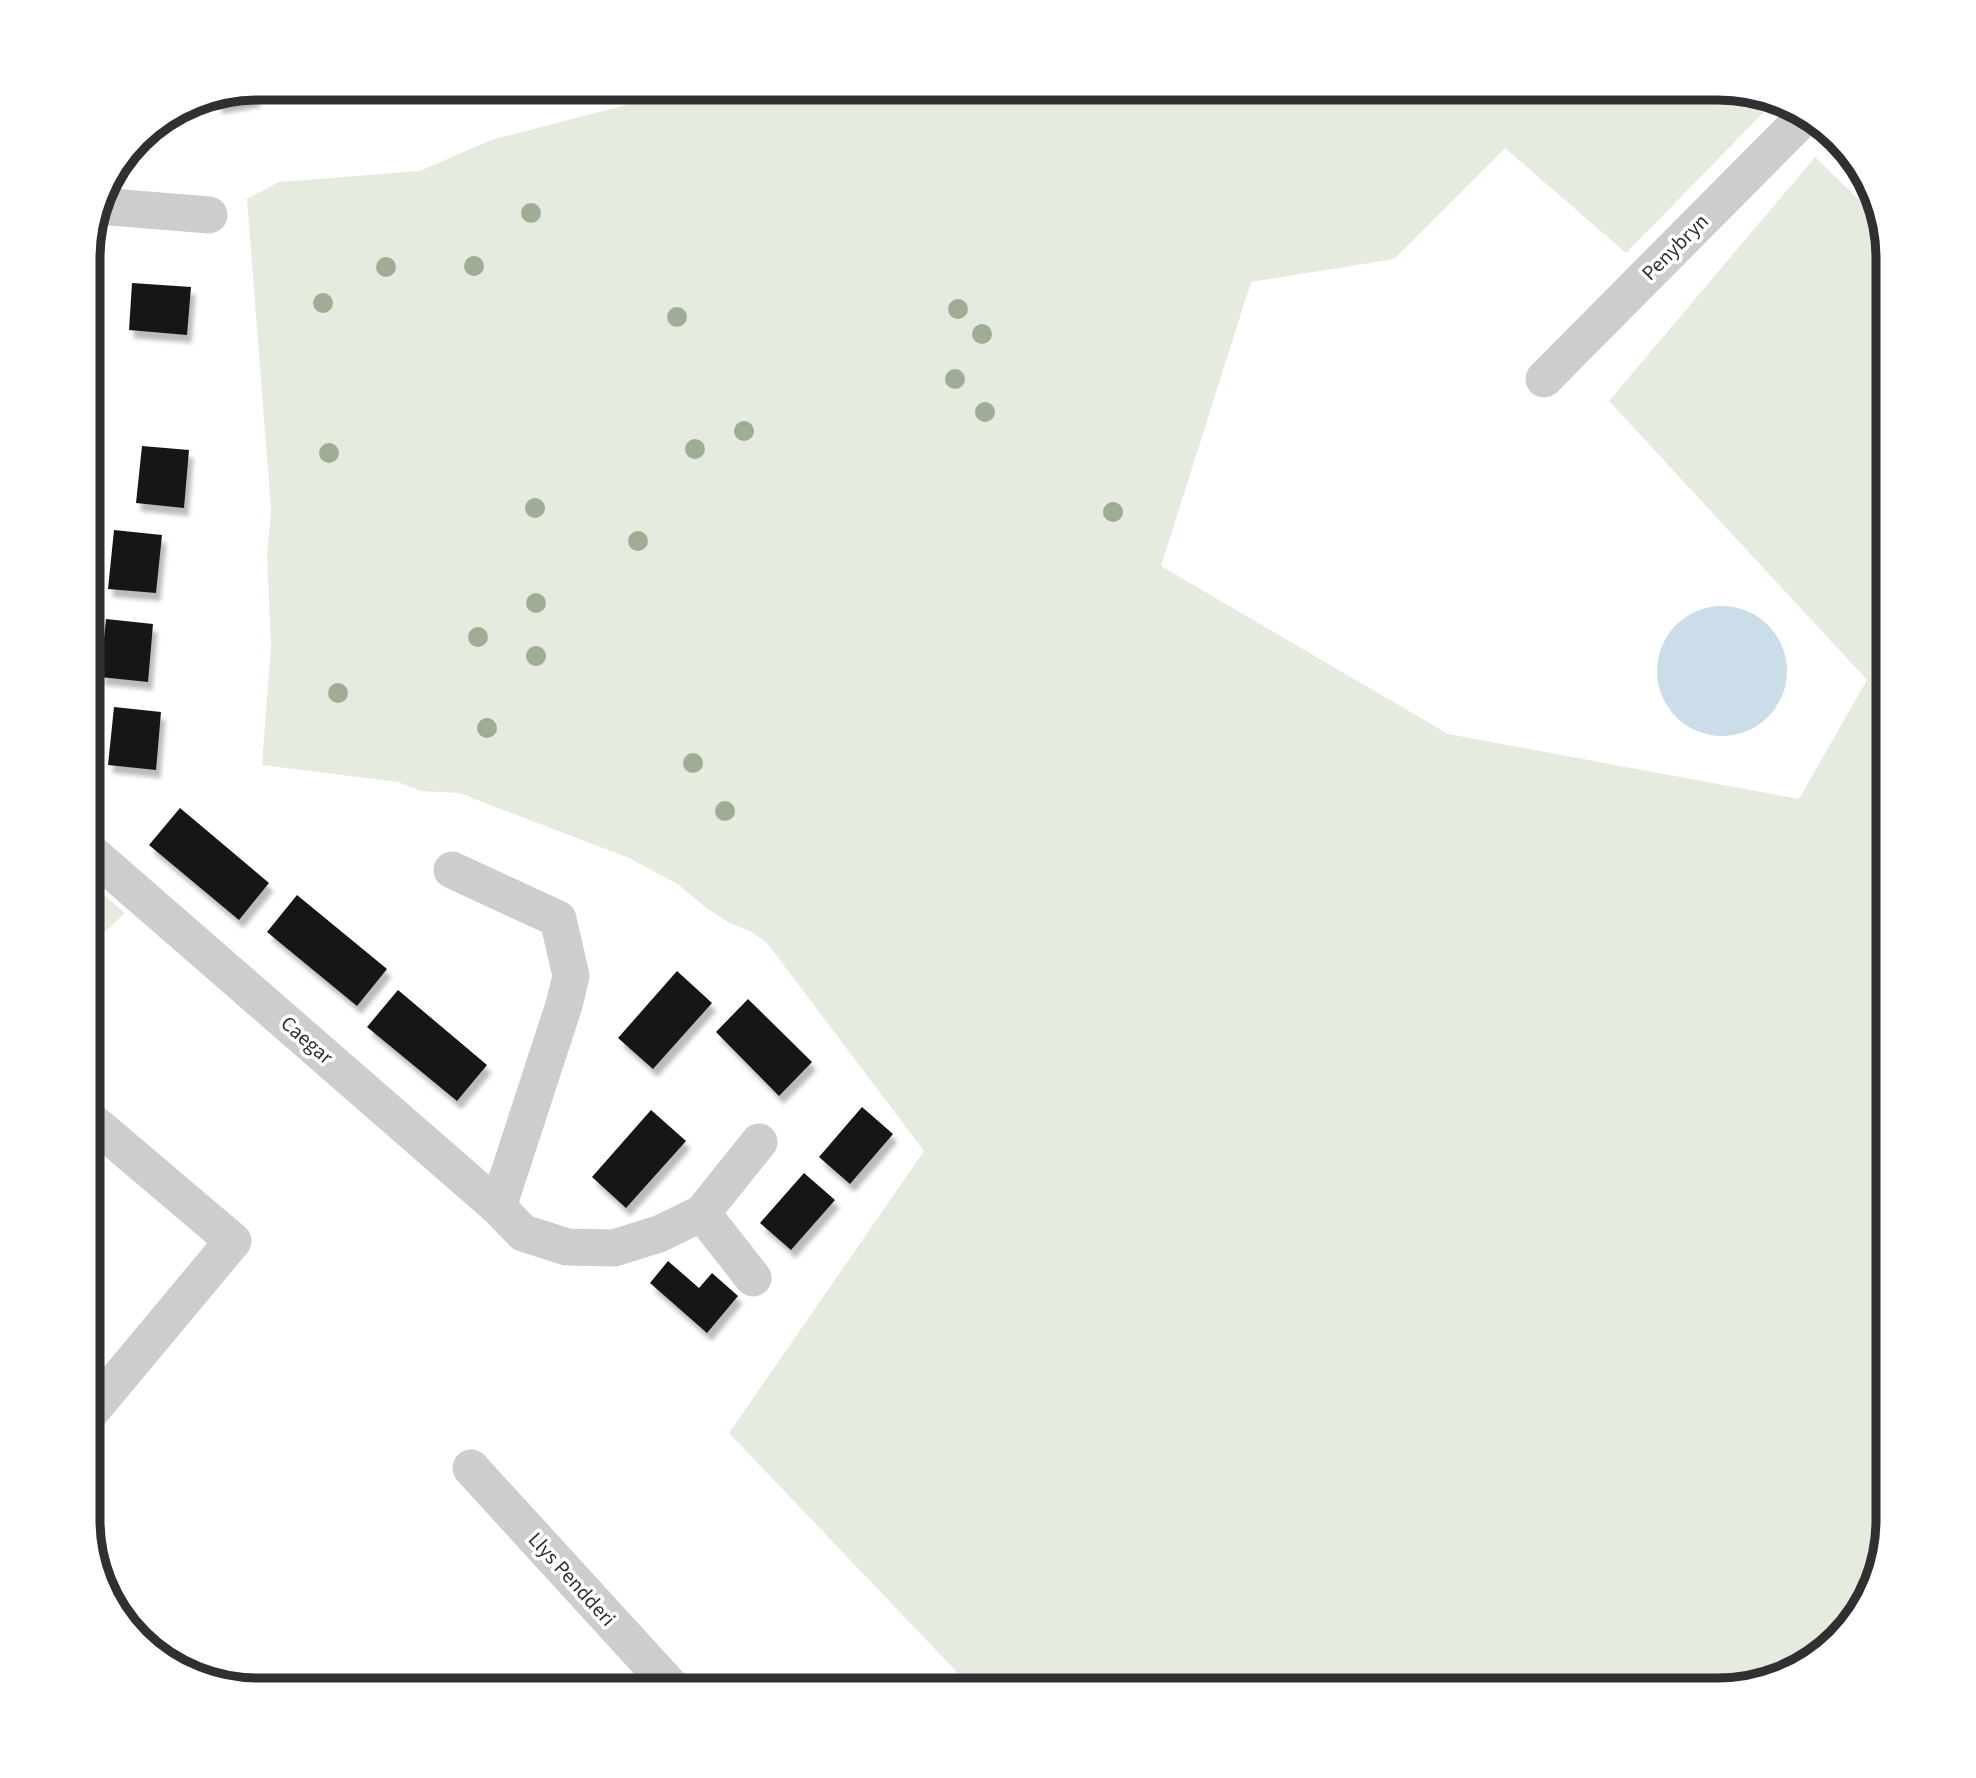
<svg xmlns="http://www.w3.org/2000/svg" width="1976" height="1778" font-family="'Source Sans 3',sans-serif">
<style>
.green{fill:#e5ecdf}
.water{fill:#ccddea}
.building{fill:#171717;filter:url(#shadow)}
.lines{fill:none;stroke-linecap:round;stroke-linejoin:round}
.minor{stroke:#cdcdcd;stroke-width:37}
.tree{fill:#9fac96}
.labels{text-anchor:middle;stroke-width:7;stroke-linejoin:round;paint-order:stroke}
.street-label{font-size:21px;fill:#303030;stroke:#fff}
.rim{fill:none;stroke:#303030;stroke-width:9}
</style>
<defs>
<filter id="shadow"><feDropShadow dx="4.5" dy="8" stdDeviation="2" flood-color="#0004"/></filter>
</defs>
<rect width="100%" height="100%" fill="#fff"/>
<path class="green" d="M692,88H1719L1753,94L1766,110L1626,253L1505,148L1394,259L1251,282L1161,566L1448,734L1799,799L1867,680L1609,401L1815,157L1881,221L1888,258V1531L1875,1586L1839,1640L1784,1677L1718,1690H965L955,1670L729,1433L924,1151L767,943L750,931L729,923L705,907L679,885L629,858L459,793L421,791L398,782L262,765L271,646L267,554L271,510L247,199L279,182L420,171L491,140Z
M88,881L125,913L88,948Z"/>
<path class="water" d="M1657 671a65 65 0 1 1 130 0a65 65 0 1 1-130 0Z"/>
<path class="building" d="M254,88L256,99L218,106L216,96Z
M132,283L191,287L187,335L129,330Z
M142,446L189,450L184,508L136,503Z
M114,530L162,535L156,593L108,589Z
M106,619L153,624L148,682L100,677Z
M114,707L161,712L156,770L108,765Z
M180,808L269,883L239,920L149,845Z
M297,895L387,969L357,1006L267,932Z
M677,971L712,1003L653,1069L618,1038Z
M398,990L487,1065L457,1101L367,1027Z
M748,999L812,1062L779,1096L716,1032Z
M862,1107L893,1134L850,1184L819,1157Z
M651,1110L686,1141L626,1208L592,1177Z
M804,1173L835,1200L791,1250L760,1223Z
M668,1261L699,1288L712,1273L738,1296L707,1333L650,1283Z"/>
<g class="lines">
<path class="minor" d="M99,206L209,215
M1544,379L1806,115
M88,850L498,1207L523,1233L567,1247L614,1248L659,1234L702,1213L759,1142
M452,870L558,919L571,976L564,1005L498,1207
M702,1213L753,1278
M88,1415L233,1241L88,1118
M471,1468L674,1690"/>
</g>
<g class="tree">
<circle cx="531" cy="213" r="10"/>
<circle cx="474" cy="266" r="10"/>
<circle cx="386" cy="267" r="10"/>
<circle cx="323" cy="303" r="10"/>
<circle cx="958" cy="309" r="10"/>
<circle cx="677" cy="317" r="10"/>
<circle cx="982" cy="334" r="10"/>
<circle cx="955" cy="379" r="10"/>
<circle cx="985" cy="412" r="10"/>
<circle cx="744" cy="431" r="10"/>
<circle cx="695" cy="449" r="10"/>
<circle cx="329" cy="453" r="10"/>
<circle cx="535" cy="508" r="10"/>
<circle cx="1113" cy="512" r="10"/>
<circle cx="638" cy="541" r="10"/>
<circle cx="536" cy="603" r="10"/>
<circle cx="478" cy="637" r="10"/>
<circle cx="536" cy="656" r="10"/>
<circle cx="338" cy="693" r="10"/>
<circle cx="487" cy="728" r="10"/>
<circle cx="693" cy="763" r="10"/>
<circle cx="725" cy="811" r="10"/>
</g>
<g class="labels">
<g class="street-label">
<text transform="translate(1675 247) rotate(-45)" y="7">Penybryn</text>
<text transform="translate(307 1040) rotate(41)" y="7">Caegar</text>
<text transform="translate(572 1579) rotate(48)" y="7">Llys Pendderi</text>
</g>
</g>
<path d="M0 0H1976V1778H0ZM258 100H1718A158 158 0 0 1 1876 258V1520A158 158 0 0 1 1718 1678H258A158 158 0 0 1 100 1520V258A158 158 0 0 1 258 100Z" fill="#fff" fill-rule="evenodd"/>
<path class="rim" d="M258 100H1718A158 158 0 0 1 1876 258V1520A158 158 0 0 1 1718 1678H258A158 158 0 0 1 100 1520V258A158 158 0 0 1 258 100Z"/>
</svg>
